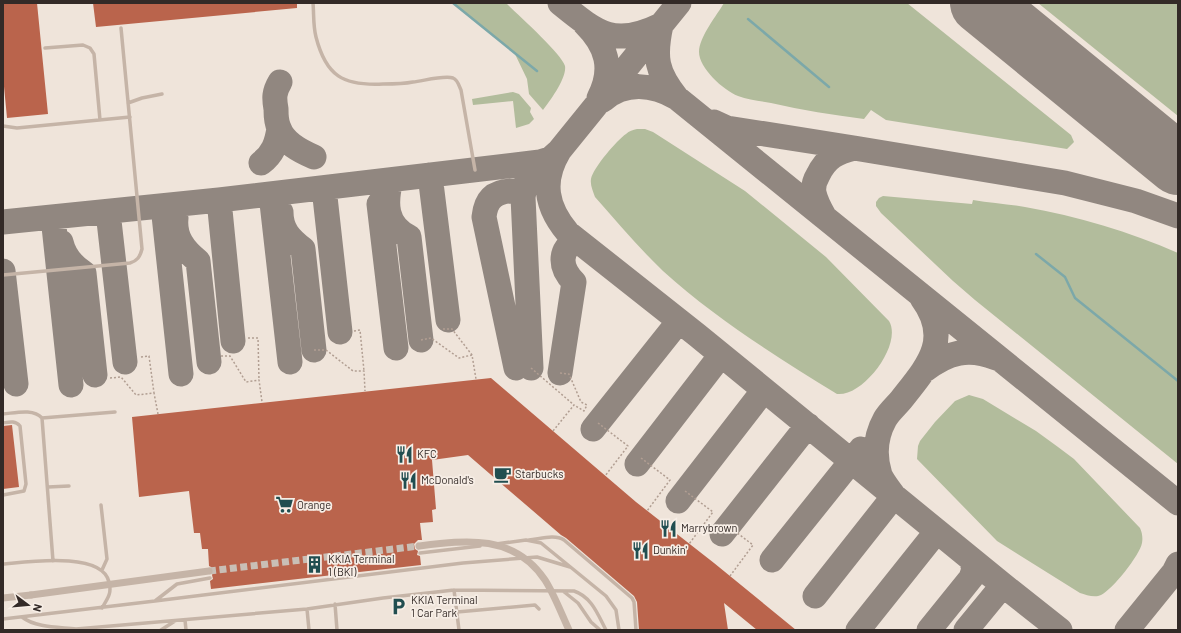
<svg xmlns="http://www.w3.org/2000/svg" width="1181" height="633" font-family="Barlow,sans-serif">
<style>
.green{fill:#b2bc9c}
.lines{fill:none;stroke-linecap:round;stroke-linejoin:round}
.stream{stroke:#7ca8a9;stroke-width:2.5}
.taxiway{stroke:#918780;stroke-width:25}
.runway{stroke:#918780;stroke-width:62}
.building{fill:#ba644c}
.street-tunnel{stroke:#c9bfb6;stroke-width:7;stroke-dasharray:7 3.5;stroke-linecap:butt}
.path{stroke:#b19e92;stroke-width:1.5;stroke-dasharray:2 2;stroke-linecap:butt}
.lane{stroke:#c5b4a7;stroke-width:3.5}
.street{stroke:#c5b4a7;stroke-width:7}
.street-bridge{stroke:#c5b4a7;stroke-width:7}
.labels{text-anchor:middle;stroke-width:3.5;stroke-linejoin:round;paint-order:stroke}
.poi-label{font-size:11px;fill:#332a27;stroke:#f7eee6;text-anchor:start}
</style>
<rect width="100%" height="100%" fill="#efe4da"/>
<path class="green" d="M453,3H506C517,14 562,54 565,66C567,78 550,101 543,110L529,94L527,79L514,52Z
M724,3H907L1071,135L1074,142L1067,149L886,120L871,110L864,119C833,115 802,110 771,103C760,101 748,100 738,96C723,90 699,68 699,52C699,37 717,15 724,3Z
M1038,3H1178V116Z
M513,92L519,94L531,108L530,112L534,119L529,124L516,128L513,101L473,105L472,99Z
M637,129H645L653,132L745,191L826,257L889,321C903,344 863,397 837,394C777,357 716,319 663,271C639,248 617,222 595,197C593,191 590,185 591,179C593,168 617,140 626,134C629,131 633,130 637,129Z
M883,196L972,204L973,200C990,203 1008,204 1025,207C1077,216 1130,232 1178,253V464L975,300L953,281L881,213L876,206V202L879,198Z
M969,395L983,399L1036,431L1058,447L1074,459L1140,528C1142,532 1143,538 1142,543C1140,555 1112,590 1101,595C1095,598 1086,595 1080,593L997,541L917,459L918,446L920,441L935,422L955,401Z"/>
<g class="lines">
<path class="stream" d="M453,3L537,71
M748,19L829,87
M1036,254L1065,277L1075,298L1178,381"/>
<path class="taxiway" d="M560,3C597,33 614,48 661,25
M679,3L559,151C541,181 546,207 568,233L697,335L894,496L815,596
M585,24C607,46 614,69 599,98
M661,25C654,57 656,72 677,98L1178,503
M280,82C274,92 274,98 276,109C276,115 276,122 279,128C284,143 300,151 314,157
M603,100C625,81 653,84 677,98
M714,122L727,128L854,148
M261,163C273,154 277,143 279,128
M430,175L448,320
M391,180C385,203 385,225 409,237L421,340
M324,188L340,332
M271,194L290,362
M219,200L233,341
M379,204L396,348
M163,206L181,374
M108,212L125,362
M281,212C281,230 290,239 303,249L314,350
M824,216C820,209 816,202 814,193C813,187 815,180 818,175C826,158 837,152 854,148L1065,183L1136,201L1178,216
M53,217L71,385
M176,218C174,237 184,250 198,261L209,362
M3,222L219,200L540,162L550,159L559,151
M61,242C64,255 73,266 84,273L95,375
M3,271L16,384
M922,298C953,340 927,367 901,400C896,406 889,412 885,419C875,437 874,456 880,475C883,482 889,489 894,496L1003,585L1060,630
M516,368L484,217C486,197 497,190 517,191
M531,368L523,197C526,180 528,173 540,162
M925,370C948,352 969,347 996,358
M560,373L574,282C560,268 558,251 576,240
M593,429L679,321
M637,464L721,355
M678,501L764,390
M722,534L808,425
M772,560L861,449
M858,630L937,531
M929,630L971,578L974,569L971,559
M966,630L1003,585
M1127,630L1174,572L1178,564"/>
<path class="runway" d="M981,3L1178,164"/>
</g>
<path class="building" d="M3,3H37L48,114L7,118L3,76Z
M93,3H297V8L96,27Z
M491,378L636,502L714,563L796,630H757L724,603L728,630H639L637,602L634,596L566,538L561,535L468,455L432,460L436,509L432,510L433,522L420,523L422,540H418L414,544L415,549L418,551L417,555L420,556L421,565L211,589L210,581L213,579L212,575L214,570L211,567L209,566L208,549H202L200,533H194L189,491L139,497L132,417Z
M12,425L19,487L3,489V426Z"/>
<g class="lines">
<path class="street-tunnel" d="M209,571L419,546"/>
<path class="path" d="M443,329H452L472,355
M354,331L360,330L364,371
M248,338H258L259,380
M421,340L431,338L459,358L472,355L476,379
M314,350H326L353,371H364L365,391
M221,356H230L246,382L259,380L262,402
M141,357L149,356L154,393
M531,368L574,405L553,431
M560,373L569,374L581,402L587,405L584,411L574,405
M110,378L121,377L136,395L154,393L158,414
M598,423L628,446L605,476
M641,458L670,480L647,511
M685,491L713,512L689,544
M728,526L753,545L730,576"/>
<path class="lane" d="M313,3C314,14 313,26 316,37C326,76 343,86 383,84C393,84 403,84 413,82C423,81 444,75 453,78C458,80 459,86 461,90L475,170
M45,48L83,45L90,48L94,54L100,120
M128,103L142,98L162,94
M3,126L17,128L130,117
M3,275L130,263C137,261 140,257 142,249L121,28
M3,414C15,413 33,408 42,418
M3,423C9,422 15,420 20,426L26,484L24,491L3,495
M48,487L69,486
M101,505L107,559L102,570
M529,540C540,539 555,534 564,540L632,598L634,602L636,630
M496,544L526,540L541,543L606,596L616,610L619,630
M420,553L480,546
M53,561L42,418L115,412
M3,564C27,562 102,551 109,582C112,593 108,598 102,608
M454,590L459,630
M563,591L578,603L591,622L600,630
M155,601L463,563L537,557L570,567
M335,604L337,630
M307,609L309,630
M457,612L535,605L539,609
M22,617C36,628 59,627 76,629L307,609L383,598L454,590L574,591C592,597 598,615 606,630
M3,619L155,601L177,584L210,578
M185,620L186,630
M161,630L175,621"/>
<path class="street" d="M3,598L31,595"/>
<path class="street-bridge" d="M419,546C467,540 514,534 545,580C554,594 562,615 569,630
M31,595L209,571"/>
</g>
<defs>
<symbol id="restaurant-bare" viewBox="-9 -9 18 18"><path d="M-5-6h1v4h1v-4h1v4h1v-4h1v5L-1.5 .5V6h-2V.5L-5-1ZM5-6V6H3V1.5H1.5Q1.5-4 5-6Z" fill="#214e50" stroke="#f7eee6" stroke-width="2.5" paint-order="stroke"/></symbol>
<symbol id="cafe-bare" viewBox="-9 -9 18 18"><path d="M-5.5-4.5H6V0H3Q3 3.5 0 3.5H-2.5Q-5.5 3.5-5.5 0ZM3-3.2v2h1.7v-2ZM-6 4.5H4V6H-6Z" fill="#214e50" stroke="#f7eee6" stroke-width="2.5" paint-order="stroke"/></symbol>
<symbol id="supermarket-bare" viewBox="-9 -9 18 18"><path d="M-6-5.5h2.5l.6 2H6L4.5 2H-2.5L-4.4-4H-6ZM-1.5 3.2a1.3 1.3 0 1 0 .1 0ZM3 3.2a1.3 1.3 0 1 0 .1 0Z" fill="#214e50" stroke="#f7eee6" stroke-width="2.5" paint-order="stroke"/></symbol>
<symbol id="building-bare" viewBox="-9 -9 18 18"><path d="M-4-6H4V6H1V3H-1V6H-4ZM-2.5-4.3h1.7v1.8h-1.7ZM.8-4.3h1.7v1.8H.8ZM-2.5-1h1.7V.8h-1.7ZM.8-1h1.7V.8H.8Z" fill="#214e50" stroke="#f7eee6" stroke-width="2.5" paint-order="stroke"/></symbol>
<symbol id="parking-bare" viewBox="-9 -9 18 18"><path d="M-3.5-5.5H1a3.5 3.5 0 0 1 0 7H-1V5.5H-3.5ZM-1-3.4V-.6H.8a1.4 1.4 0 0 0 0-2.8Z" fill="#214e50" stroke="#f7eee6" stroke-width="2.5" paint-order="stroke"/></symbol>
</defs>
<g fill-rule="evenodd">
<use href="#restaurant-bare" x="392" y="442" width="25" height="25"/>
<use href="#cafe-bare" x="490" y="462" width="25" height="25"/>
<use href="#restaurant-bare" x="396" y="468" width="25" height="25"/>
<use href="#supermarket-bare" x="272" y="492" width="25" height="25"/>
<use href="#restaurant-bare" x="656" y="516" width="25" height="25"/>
<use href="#restaurant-bare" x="628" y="538" width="25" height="25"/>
<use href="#building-bare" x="302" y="552" width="25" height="25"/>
<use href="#parking-bare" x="386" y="594" width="25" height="25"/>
</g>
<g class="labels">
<g class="poi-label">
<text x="417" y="458">KFC</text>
<text x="515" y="478">Starbucks</text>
<text x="421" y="484">McDonald's</text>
<text x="297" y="509">Orange</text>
<text x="681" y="532">Marrybrown</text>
<text x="653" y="554">Dunkin'</text>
<text x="328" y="563">KKIA Terminal<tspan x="328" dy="13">1 (BKI)</tspan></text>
<text x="411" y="604">KKIA Terminal<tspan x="411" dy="13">1 Car Park</tspan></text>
</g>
</g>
<rect width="1181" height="633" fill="none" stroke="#332a27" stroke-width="8"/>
<g transform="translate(28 605) rotate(106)" stroke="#f7eee6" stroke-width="3" paint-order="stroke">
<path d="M0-3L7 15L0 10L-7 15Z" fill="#332a27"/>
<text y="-6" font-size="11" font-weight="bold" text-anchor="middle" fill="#332a27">N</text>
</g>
</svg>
